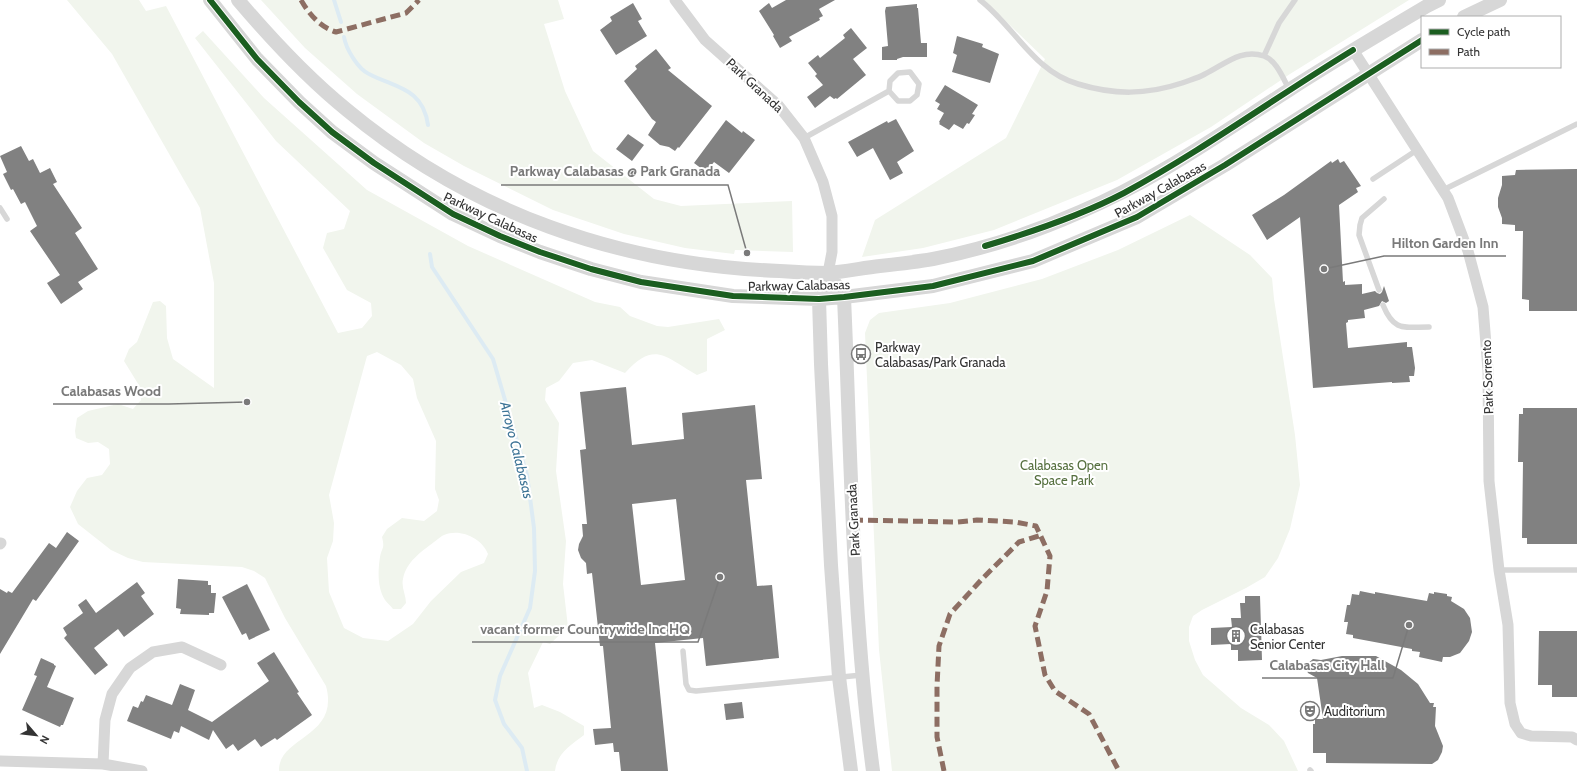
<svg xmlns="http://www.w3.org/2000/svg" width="1577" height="771" font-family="Cabin,sans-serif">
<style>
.green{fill:#f1f5ed;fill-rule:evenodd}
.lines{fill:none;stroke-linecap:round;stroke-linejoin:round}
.stream{stroke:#ddebf3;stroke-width:4}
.building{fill:#818181;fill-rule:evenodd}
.service{stroke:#d7d7d7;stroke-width:5.5}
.minor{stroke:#d7d7d7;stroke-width:11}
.tertiary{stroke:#d7d7d7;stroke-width:14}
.quiet{stroke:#8d6e63;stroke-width:5;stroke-dasharray:10 5;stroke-linecap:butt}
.cycleway-casing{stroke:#fff;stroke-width:8}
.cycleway{stroke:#1b5e20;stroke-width:6}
.labels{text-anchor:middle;stroke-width:4;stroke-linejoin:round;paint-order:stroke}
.street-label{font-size:13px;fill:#333;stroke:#fff}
.poi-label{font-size:13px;fill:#333;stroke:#fff;text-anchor:start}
.park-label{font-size:13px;fill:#56703f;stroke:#fff}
.water-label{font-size:14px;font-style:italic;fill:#3f7597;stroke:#fff}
.leader{fill:none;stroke:#7a7a7a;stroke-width:1.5}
.callout-dot{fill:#7a7a7a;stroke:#fff;stroke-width:1.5}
.callout-label{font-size:14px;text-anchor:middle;font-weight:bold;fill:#7a7a7a;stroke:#fff;stroke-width:4;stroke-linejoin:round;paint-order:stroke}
</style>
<rect width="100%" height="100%" fill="#fff"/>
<path class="green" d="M67,0H139L146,11L166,6L338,333L362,328L372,316L371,303L347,290L323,248L327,233L344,229L350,211L276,141L195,38L203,31L264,98L367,190L468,246L595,302L620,307L630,316L657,326L668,327L719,319L725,330L707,339V371L697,375C665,357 655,340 625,373L592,360L573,363L559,381L546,388L545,400L559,423L556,471L566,541L563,584L568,627L550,644L543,642L528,673L534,708L542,705L560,712L584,726V735C571,745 557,753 555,771H279C278,736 340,738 326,686L285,618L265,578L254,571L242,567L143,562L128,558L111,550L78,524L70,507L77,491L87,478L102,475L110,464L109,449L98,442L88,443L76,438L75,431L77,418L88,411L118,404L133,409L141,400L140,387L124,361L129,349L137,342L153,302L160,301L166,306L167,338L173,359L214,388V283L200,208L112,54ZM377,352L401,365L413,379L417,398L436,441L435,489L439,500L437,511L424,521L402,518L387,529L382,537C385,549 382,547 380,557C378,570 377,588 385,600C387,603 391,606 393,609H401L406,603C406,595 401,587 403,579C406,562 421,552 434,542C437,540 441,536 444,535C460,528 482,538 488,554L484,563L461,572L431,601L413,624L388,641L363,638L344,628L329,592L327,558L333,541L334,523L329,495L367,356Z
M261,0H558L564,19L544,24L565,91L593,151L654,199L681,206L792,201L793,252L735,250L734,254L685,248L624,234L553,210L464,166L424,143L357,94L305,48Z
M984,0H1409L1290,74L1211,127L1117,180L994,230L923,248L862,257L875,220L1006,138L1045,59Z
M1190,215L1250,255L1272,278L1274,299L1295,435L1300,485L1290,529L1278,558L1265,577L1246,588L1202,610L1193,616L1189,627V641L1195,660L1203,675L1241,708L1269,725L1284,741L1298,771H892L879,650L865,333L870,320L879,313L950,303L1042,279L1118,250Z"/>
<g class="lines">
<path class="stream" d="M334,0L341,22
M344,37C346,49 358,69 369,74C396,88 423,88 428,125
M430,254L432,267L493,359L527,475L534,528L535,571L530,608L500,676L495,700L504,724L522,748L527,771"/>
</g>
<path class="building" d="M786,0H835L819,9L823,16L819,18L820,20L789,37L792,41L780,48L773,36L774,35L759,11L769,3L772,8Z
M633,3L642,19L638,21L647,36L616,55L600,30L612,21L610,17Z
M917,4V8H918L921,43H927V57H903L897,59V60H882V47L888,46L885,11L886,7Z
M851,28L867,48L853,59L866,75L837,99L836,98L834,99L830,96L815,108L807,97L823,85L815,76L817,74L808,63L818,55L820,58L845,38L843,35Z
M957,36L983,44L982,47L999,54L990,83L952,72L957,55L953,53Z
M656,49L671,68L668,70L712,106L679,148L678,147L675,151L669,147L660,145L648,135L656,122L652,119L624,81L637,69L635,66Z
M945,85L978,105L972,114L975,115L969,124L967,123L963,129L954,124L949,130L939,124L940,123L939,122L944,113L937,109L940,104L935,101Z
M896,119L914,151L897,162L903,173L890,180L873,148L857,157L848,142L887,121L888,123Z
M726,120L742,133L743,131L755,140L729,173L714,162L706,172L694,163Z
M628,134L644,145L632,161L616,149Z
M21,146L29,161L33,159L40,173L50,168L57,182L53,184L82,228L75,233L98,269L78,282L83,289L61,304L47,283L60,275L30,231L37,226L25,202L21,204L13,189L11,190L3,174L7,172L0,156Z
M1338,159L1340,163L1344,161L1361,186L1356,188L1358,192L1339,205L1343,282L1345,281V285L1362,284V294L1375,291L1377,293L1380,294L1382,292L1384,286L1389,301L1386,303L1382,301L1379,306L1364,310L1365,318L1348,320V322L1346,323L1348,348L1407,342V347H1412L1415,368L1414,376H1409L1410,382L1392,383V382L1313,388L1300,217L1267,240L1252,215L1284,195L1331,161L1332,163Z
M1577,169V311H1529V300L1522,299L1523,231H1515V225L1502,224V218L1498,207V198L1502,185V176L1515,175L1516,170Z
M626,387L632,445L684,439L682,413L755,405L762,479L746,480L757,586L772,585L779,658L706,666L703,638L655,643L668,771H621L619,752H614L613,743L595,745L593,729L611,728L603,646H600L592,573L587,574L586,563L581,558L578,550L579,544L583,536L582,524H587L580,450L586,449L580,392ZM676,499L685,580L641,585L632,504Z
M1523,408H1577V544H1527V538H1522L1523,462H1518L1519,414H1523Z
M67,532L79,541L36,601L33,599L0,654V589L7,593L8,591L12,593L49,543L56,548Z
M178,579L208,581V585H211V593H216L214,613H209V615L180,614L181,609L176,608Z
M137,582L145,593L141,596L154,614L124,637L118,629L94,648L108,665L95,675L64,638L67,635L63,628L83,613L78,605L86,599L96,613Z
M247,584L270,630L249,640L246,633L242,635L222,597Z
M1360,591L1375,594V592L1427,601L1429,593L1434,594V592L1447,594V596L1452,597L1451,601L1464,609L1470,618L1472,632L1469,641L1460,653L1450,657H1443L1442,662L1419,657L1420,652L1412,651V649L1353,638V635L1346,634L1348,622H1344L1347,605H1350L1352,594L1359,595Z
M1245,596H1260L1262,660L1238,661V650H1231V644L1211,645V628L1232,627L1231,618H1241L1240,603H1245Z
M1539,631H1577V697H1552V685H1538Z
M274,652L299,692L297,693L312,715L277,740L275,738L261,747L255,739L238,751L233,744L226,749L213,730L209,740L181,726L179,733L174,731L171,739L127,721L133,706L138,708L141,701L143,702L146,695L172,705L180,684L195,690L188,710L212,722L269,681L257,663Z
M1342,656H1376L1401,670L1418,684L1430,703H1434L1433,707H1436L1435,726L1443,746L1442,752L1438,760L1432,764L1326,763V753H1313V724H1315V719H1323L1317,678L1308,673L1306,669L1307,664L1313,659L1321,660Z
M41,658L54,664V665L56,666L47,687L74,698L63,725H61L60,727L22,710L37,676L34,675Z
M742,702L744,718L726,720L724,704Z"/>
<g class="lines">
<path class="service" d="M980,0C1014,26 1034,72 1078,84C1114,95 1146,95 1182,83C1190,80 1198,78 1205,74C1224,65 1241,48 1264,56C1276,60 1283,78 1289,89
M1264,56L1279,23L1295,0
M804,138L889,91L898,101H910L917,95L919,84L910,72L898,73L890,81L889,91
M1373,179L1417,150
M1443,190L1577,124
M0,208L7,219
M1379,290L1359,235L1360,225L1362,218L1384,199
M1383,305C1394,332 1404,327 1429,327
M1499,570H1577
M683,651L686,684L689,690L696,691L862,675
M1310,770L1311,771"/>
<path class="minor" d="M675,0L705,40L778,105L804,138L823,182L832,216V252L828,273
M1353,50L1448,198L1468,251L1483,307L1488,370L1489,481L1499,570L1508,625L1510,703L1515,724L1521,733L1531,736L1572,737L1577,740
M0,544L1,543
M0,761L103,764L142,771
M103,764L105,720L112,694L130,668L153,652L182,647L221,665"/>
<path class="tertiary" d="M210,0L257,59L299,102L332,132L374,163L453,214L500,236L540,252L591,269L641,282L733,296L819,299L844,297L933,286L1033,261L1137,217L1225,165L1422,40
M238,0C272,40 306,77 347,110C471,213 619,265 780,271C795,272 811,273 827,273C844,272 862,268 880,266C898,264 916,262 933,259C984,249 1033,233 1080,212C1156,180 1220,134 1289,90C1334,61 1380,34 1427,6L1439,0
M1464,17L1500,0
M828,273L844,297C851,455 852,614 873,771
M828,273L819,299L821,364L831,565L839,677L851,771"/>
<path class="quiet" d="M301,0C309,14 320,27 336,32L406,13L419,0
M853,520L957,522L977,520L1015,522L1036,526L1050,556L1047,591L1035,626L1045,675L1055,691L1089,714L1119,771
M944,771L937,737V686L939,646L950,614L983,578L1019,542L1042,535"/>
<defs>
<path id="cycleway" d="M210,0L257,59L299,102L332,132L374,163L453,214L500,236L540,252L591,269L641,282L733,296L819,299L844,297L933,286L1033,261L1137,217L1225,165L1422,40
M985,246C1032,232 1080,216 1124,193C1203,150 1276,97 1353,50"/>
</defs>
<use href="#cycleway" class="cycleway-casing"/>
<use href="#cycleway" class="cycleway"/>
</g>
<defs>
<symbol id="bus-ring" viewBox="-11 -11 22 22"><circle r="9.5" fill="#fff" stroke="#7a7a7a" stroke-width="1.5"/><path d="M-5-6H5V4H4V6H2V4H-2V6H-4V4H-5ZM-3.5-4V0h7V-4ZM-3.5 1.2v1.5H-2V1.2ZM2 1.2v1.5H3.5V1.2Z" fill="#7a7a7a"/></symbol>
<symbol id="building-ring" viewBox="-11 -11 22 22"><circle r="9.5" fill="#fff" stroke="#7a7a7a" stroke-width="1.5"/><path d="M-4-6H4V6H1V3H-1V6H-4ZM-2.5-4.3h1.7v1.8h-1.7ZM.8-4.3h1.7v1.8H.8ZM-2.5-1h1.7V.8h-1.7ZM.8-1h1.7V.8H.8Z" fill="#7a7a7a"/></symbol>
<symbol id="theatre-ring" viewBox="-11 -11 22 22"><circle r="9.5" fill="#fff" stroke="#7a7a7a" stroke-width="1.5"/><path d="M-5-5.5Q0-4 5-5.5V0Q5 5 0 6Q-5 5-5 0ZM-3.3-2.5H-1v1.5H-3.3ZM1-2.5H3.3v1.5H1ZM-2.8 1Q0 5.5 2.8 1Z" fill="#7a7a7a"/></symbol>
</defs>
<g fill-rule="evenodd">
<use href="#bus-ring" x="850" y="343" width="22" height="22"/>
<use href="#building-ring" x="1225" y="625" width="22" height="22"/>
<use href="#theatre-ring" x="1299" y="700" width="22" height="22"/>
</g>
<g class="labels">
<g class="street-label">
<text transform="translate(755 85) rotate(43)" y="5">Park Granada</text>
<text transform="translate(1160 189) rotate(-29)" y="5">Parkway Calabasas</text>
<text transform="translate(491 217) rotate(25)" y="5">Parkway Calabasas</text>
<text transform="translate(799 285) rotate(-1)" y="5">Parkway Calabasas</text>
<text transform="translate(1487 377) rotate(-92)" y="5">Park Sorrento</text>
<text transform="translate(853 520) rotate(-93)" y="5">Park Granada</text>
</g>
<g class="poi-label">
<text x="875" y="352">Parkway<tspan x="875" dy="15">Calabasas/Park Granada</tspan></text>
<text x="1250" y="634">Calabasas<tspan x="1250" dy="15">Senior Center</tspan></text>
<text x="1324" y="716">Auditorium</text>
</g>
<g class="park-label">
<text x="1064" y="470">Calabasas Open<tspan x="1064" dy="15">Space Park</tspan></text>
</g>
<g class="water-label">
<text transform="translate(517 450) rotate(76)" y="5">Arroyo Calabasas</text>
</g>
</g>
<path class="leader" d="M747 253L728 185H501M1324 269L1384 256H1506M247 402L169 404H53M720 577L698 642H472M1409 625L1393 678H1262"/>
<g class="callout-dot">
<circle cx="747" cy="253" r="4"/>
<circle cx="1324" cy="269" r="4"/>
<circle cx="247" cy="402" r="4"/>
<circle cx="720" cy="577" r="4"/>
<circle cx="1409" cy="625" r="4"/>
</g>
<g class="callout-label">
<text x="615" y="176">Parkway Calabasas @ Park Granada</text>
<text x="1445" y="248">Hilton Garden Inn</text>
<text x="111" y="396">Calabasas Wood</text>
<text x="585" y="634">vacant former Countrywide Inc HQ</text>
<text x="1327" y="670">Calabasas City Hall</text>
</g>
<rect x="1421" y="16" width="140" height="52" fill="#ffffff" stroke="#adadad"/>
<rect x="1429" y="29" width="20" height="6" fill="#1b5e20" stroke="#adadad"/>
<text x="1457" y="36" font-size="12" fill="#333333">Cycle path</text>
<rect x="1429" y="49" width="20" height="6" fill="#8d6e63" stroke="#adadad"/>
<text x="1457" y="56" font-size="12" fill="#333333">Path</text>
<g transform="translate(36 735) rotate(118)" stroke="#ffffff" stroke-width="3" paint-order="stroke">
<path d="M0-3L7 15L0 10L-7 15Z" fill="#333333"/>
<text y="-6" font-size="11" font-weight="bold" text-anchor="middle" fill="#333333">N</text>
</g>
</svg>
